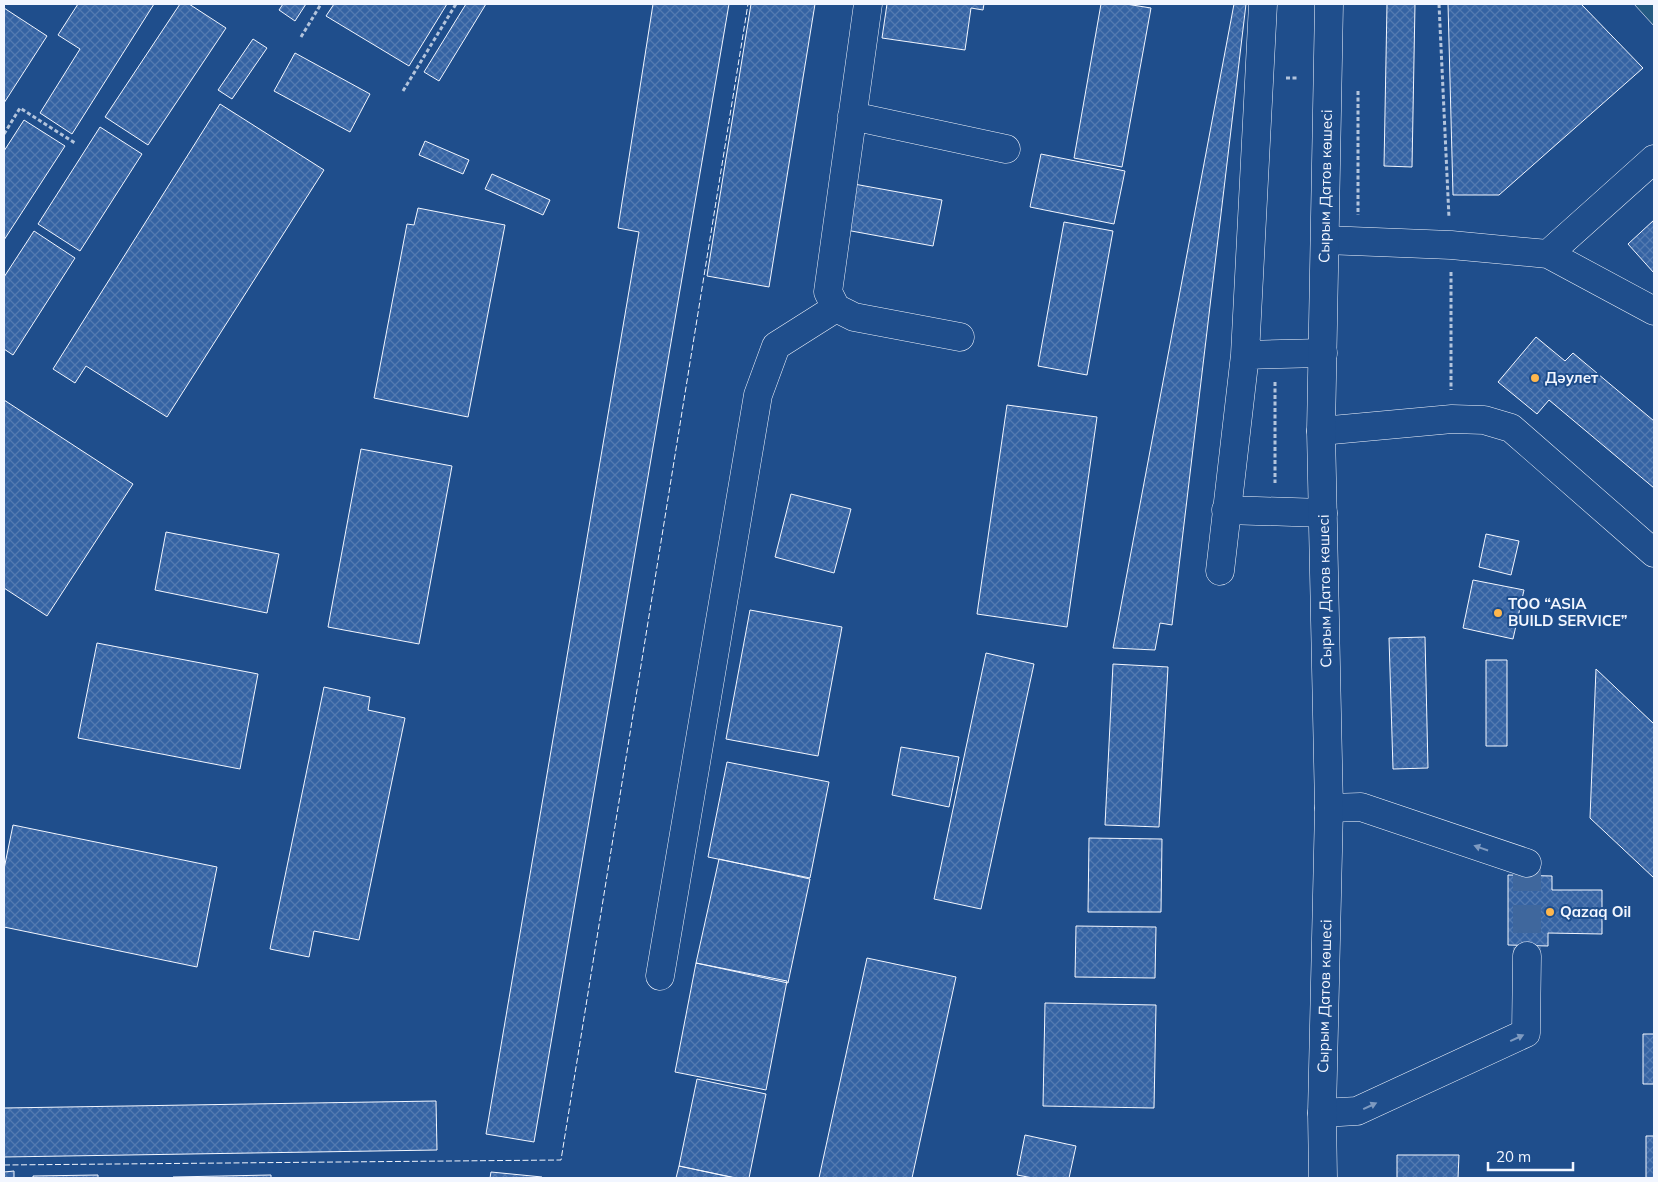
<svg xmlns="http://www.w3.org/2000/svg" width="1658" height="1182" font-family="Mulish,sans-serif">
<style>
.green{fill:#245a82;stroke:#a8bbd7}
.building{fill:url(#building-cross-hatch);stroke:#f2f6ff}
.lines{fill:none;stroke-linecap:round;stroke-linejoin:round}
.minor-tunnel{stroke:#3f679d;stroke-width:28;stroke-dasharray:28 14;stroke-linecap:butt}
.minor-casing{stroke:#f2f6ff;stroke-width:29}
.major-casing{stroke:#f2f6ff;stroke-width:29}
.path{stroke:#b3c4dc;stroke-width:3;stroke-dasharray:4 2.5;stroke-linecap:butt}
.minor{stroke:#1f4e8c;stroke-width:28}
.major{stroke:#1f4e8c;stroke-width:28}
.fence{stroke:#f2f6ff;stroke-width:1;stroke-dasharray:6 2.5;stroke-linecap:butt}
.oneway{fill:#7e9ac0}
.poi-dot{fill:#ffb74d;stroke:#1f4e8c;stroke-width:2}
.labels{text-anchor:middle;stroke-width:4;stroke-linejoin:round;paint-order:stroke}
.street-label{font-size:15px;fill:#f2f6ff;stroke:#1f4e8c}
.poi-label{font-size:15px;font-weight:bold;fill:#f2f6ff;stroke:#1f4e8c;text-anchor:start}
</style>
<defs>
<pattern id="building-cross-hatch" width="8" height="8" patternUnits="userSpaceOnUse" patternTransform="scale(1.25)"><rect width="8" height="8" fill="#3563a3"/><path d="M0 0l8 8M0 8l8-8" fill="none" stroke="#537ab1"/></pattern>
</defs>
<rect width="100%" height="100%" fill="#1f4e8c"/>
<path class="green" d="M1634,4H1654V26Z"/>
<path class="building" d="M78,4H154L72,134L40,113L80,49L58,35Z
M180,4H189L226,28L148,145L105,117Z
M283,4H306L295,21L279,10Z
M334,4H447L409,66L326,16Z
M466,4H486L439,81L424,72Z
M653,4H729L534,1142L486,1134L639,232L618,228Z
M751,4H815L769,287L707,276Z
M887,4H984L983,10L971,8L965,50L882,38Z
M1101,4H1126L1151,8L1122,167L1074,158Z
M1234,4H1246L1172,625L1160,623L1155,650L1113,648Z
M1387,4H1415L1412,167L1384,166Z
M1448,4H1581L1643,68L1499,195H1453Z
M4,8L47,36L4,103Z
M253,39L267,48L232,99L218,90Z
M295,53L370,94L350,132L274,91Z
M220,104L324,170L167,417L86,366L75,383L53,369Z
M24,120L65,146L4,240V151Z
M100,127L142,154L80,251L38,224Z
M425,141L469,160L463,174L419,155Z
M1041,154L1125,171L1114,224L1030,207Z
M492,174L550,200L543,215L485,189Z
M854,184L942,200L933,246L846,230Z
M418,208L505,225L468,417L374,398L407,224L414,225Z
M1654,220V273L1628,244Z
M1064,222L1113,231L1087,375L1038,366Z
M34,231L75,258L13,355L4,349V277Z
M1536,337L1565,361L1573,353L1654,421V488L1549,400L1537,414L1498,382Z
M4,400L133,484L47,616L4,588Z
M1007,405L1097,417L1067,627L977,614Z
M361,449L452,466L419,644L328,627Z
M791,494L851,509L834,573L775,557Z
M166,532L279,554L267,613L155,590Z
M1486,534L1519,541L1511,575L1479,567Z
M1473,580L1524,590L1513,639L1463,628Z
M750,610L842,627L818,756L726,739Z
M1425,637L1428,768L1393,769L1389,638Z
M97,643L258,674L240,769L78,738Z
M986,653L1034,664L981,909L934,899Z
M1486,660H1507V746H1486Z
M1113,664L1168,667L1159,827L1105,825Z
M1596,669L1654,724V878L1590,818Z
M324,687L370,697L368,710L405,718L359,940L314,931L309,957L270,949Z
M901,747L959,757L949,807L892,795Z
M727,762L829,782L810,878L708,857Z
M13,825L217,867L197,967L4,927V869Z
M1089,838L1162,839L1161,912H1088Z
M719,859L810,879L788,983L696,963Z
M1508,875L1552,876V890H1602V934L1548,933V946L1508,945Z
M1076,926L1156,927L1155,978L1075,977Z
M867,958L956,977L912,1178H819Z
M696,963L787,981L766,1090L675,1072Z
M1045,1003L1156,1005L1154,1108L1043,1106Z
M1643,1034H1654V1084H1643Z
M697,1079L766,1094L749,1178H736L679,1166Z
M436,1101L437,1150L4,1157V1108Z
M1025,1135L1076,1146L1069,1178H1033L1017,1175Z
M1646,1136H1654V1178H1646Z
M1397,1155H1459L1458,1178H1397Z
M679,1166L735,1178H676Z
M14,1171V1178H4V1172Z
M491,1172L542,1177V1178H490Z
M98,1175V1178H33V1176Z
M271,1175V1178H173V1177Z"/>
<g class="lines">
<path class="minor-tunnel" d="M1527,863V956"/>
<defs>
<path id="minor" d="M868,4L828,292L836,308L854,317L960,337
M852,116L1006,149
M1325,240L1451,245L1548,254L1654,311
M1548,254L1654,159
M1245,355L1323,353
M1321,431L1452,419L1484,420L1511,428L1654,553
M1226,510L1323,513
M1220,571L1245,355L1263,4
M1329,808L1361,807L1527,863
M660,976L758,395L776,346L836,308
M1322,1113L1357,1111L1526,1033L1527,956"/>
<g id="major">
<path id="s1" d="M1323,1178L1322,1113L1329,808L1321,431L1329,4"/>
</g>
</defs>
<use href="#minor" class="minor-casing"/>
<use href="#major" class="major-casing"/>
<path class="path" d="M1439,4L1449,218
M301,37L321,4
M1286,78H1299
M403,91L456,4
M1358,91V215
M4,134L20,108L75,143
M1451,272V390
M1275,382V483"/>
<use href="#minor" class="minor"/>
<use href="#major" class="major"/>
<path class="fence" d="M4,1165L561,1160L748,4"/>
</g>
<defs><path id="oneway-solid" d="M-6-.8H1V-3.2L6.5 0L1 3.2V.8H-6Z" transform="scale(1.25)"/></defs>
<g class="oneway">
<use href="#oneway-solid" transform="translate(1481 848) rotate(-161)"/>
<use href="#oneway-solid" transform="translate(1517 1038) rotate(-25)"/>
<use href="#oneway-solid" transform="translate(1370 1106) rotate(-25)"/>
</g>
<g class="poi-dot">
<circle cx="1535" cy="378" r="5"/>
<circle cx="1498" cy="613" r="5"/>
<circle cx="1550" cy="912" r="5"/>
</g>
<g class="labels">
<g class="street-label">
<text dy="5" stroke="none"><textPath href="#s1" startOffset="992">Сырым Датов көшесі</textPath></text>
<text transform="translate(1325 591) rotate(-91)" y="5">Сырым Датов көшесі</text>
<text dy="5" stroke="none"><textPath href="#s1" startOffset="182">Сырым Датов көшесі</textPath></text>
</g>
<g class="poi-label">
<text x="1545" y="383">Дәулет</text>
<text x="1508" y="609">TOO “ASIA<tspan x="1508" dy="17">BUILD SERVICE”</tspan></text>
<text x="1560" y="917">Qazaq Oil</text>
</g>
</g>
<rect width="1658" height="1182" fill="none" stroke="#f2f6ff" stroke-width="10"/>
<path d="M1488 1162v8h85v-8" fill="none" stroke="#f2f6ff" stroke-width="2.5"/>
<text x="1496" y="1162" font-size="15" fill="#f2f6ff" stroke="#1f4e8c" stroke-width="4" paint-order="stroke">20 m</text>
</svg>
